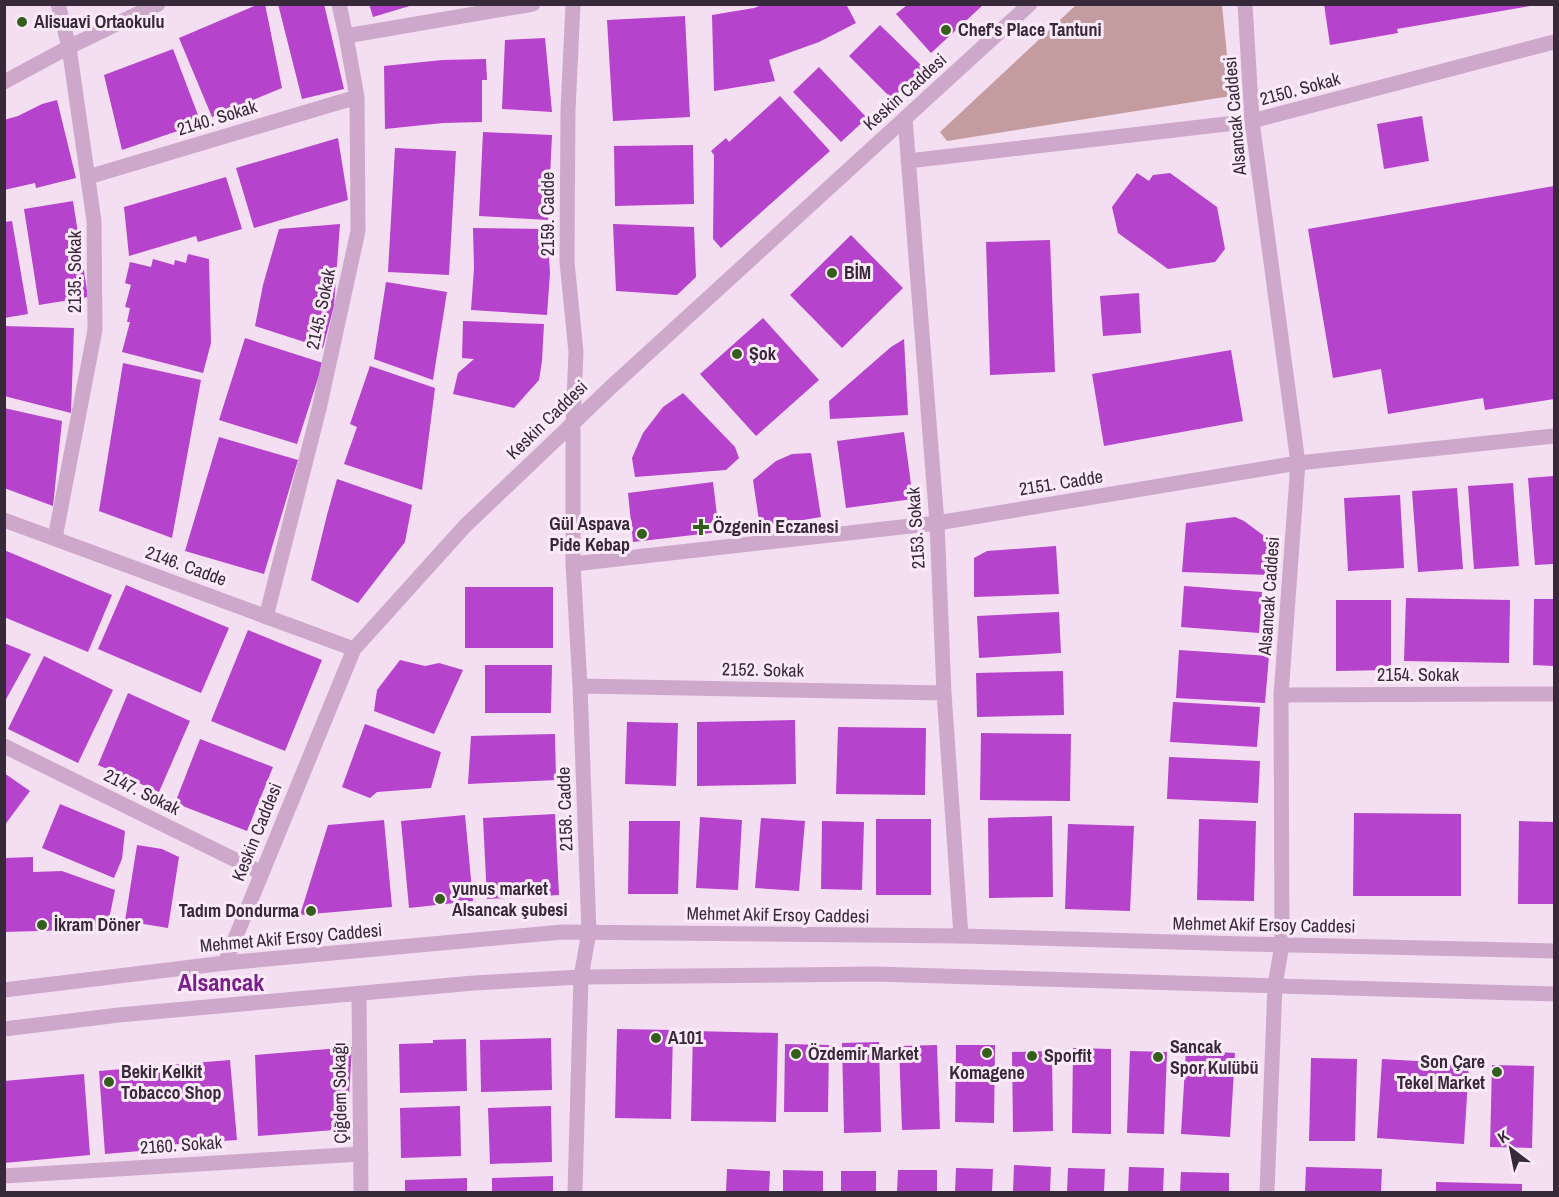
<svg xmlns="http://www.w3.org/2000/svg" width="1559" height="1197" font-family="'Archivo Narrow',sans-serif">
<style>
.green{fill:#c49c9f}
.building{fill:#b543cc}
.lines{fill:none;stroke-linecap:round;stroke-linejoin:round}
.minor{stroke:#cda8cb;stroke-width:15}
.tertiary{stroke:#cda8cb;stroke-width:15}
.poi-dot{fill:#335e1c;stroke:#fbebf9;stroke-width:2}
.labels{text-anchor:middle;stroke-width:6;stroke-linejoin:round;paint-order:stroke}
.poi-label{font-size:18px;font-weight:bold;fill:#38293a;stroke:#fbebf9;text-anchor:start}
.street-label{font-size:18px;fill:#38293a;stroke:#fbebf9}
.district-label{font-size:24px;font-weight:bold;fill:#7a1d8d;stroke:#fbebf9}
</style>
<rect width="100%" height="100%" fill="#f4def1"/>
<path class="green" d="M1076,5H1222L1231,96L947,141L940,132Z"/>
<path class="building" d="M259,4H265L282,88L212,117L179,38Z
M278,4H324L344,89L302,99Z
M369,4H413V5L373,17Z
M765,4H846L856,23L819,42L769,60L775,81L714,91L712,15L754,8Z
M1324,4H1530V6L1397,29L1398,33L1330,45Z
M907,5H983L931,53L896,14Z
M685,16L690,117L613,121L607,20Z
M880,25L923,67L892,99L849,56Z
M545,38L552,112L502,109L505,40Z
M173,49L201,123L122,150L104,75Z
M486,59L487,80H482V122L443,123L385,129L384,66L442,60Z
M819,67L867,118L841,142L793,92Z
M780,96L830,151L721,248L713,239L714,155L711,151L726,138L729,142Z
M57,100L76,178L36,188L35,183L4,190V120L18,116L42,104Z
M1422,116L1429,161L1384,169L1377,124Z
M483,132L552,135L548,220L479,216Z
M338,138L348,200L254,228L236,168Z
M693,145L694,204L615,206L614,146Z
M395,148L456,151L449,275L388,272Z
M1137,173L1149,181L1153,175L1170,173L1217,207L1225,249L1215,262L1168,269L1118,233L1112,207Z
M226,177L242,229L198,242L196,236L129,256L124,207Z
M1554,186V399L1485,410L1483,398L1388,414L1381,369L1333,378L1308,229Z
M73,201L88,297L39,305L24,209Z
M12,221L28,314L4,318V222Z
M340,224L334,306L323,348L255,326L263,285L279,229Z
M613,224L694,227L696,277L677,295L616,291Z
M473,228L547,229L550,273L547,315L471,310L474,268Z
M851,235L903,288L842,348L790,295Z
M1050,240L1055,372L990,375L986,242Z
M188,254L209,259L211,343L203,373L122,352L130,322H127L130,308L125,307L131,285L125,283L130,262L151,267L153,259L174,265L175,260L186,263Z
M386,282L447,292L433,380L374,359Z
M1139,293L1141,333L1103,336L1100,296Z
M763,318L819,380L756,436L700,374Z
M463,321L544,324L542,361L539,380L514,408L453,394L458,373L474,359L462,358Z
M4,326L74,328L71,413L4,396Z
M245,338L323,363L297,444L219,420Z
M904,339L908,415L830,419L829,401L891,347Z
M1231,350L1243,421L1104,446L1092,374Z
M123,363L201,380L172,538L99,511Z
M370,366L435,388L422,490L344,464L357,427L350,424Z
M683,393L735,447L739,458L726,470L635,477L632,458L643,433L663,407Z
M4,408L62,421L53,506L4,488Z
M904,432L913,499L846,508L837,441Z
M219,437L298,460L264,574L185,551Z
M811,453L821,517L760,527L753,480L776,461L792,454Z
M1554,476V564L1535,565L1528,478Z
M337,479L412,505L405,542L358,603L311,580L327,515Z
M713,482L719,532L633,542L628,493Z
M1513,483L1519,566L1474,569L1468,486Z
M1457,488L1463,569L1418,572L1412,491Z
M1400,495L1404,568L1348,571L1344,498Z
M1235,517L1244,521L1271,541L1269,575L1182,572L1186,523Z
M1056,546L1059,594L974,597V558L987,551Z
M4,550L112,595L88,652L4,617Z
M126,585L229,628L201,693L98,649Z
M1184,586L1262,592L1259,633L1181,627Z
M465,587H553V648H465Z
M1406,598L1510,600L1509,663L1404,661Z
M1534,599H1554V666L1533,665Z
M1336,600H1391V670L1336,671Z
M1059,612L1061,653L979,658L977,616Z
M248,630L322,660L285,751L211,721Z
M4,643L31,654L4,703Z
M1179,650L1269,656L1265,703L1176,698Z
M44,656L113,690L78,763L8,729Z
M400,660L425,666L439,663L463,670L434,734L374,711L377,690Z
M485,665H552L551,713H485Z
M1063,671L1064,715L977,717L976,673Z
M128,693L190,721L159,792L98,765Z
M1173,702L1260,707L1257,747L1170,742Z
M795,720L796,784L697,786V722Z
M627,722L678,723L676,786L625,784Z
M365,724L441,752L431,788L377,792L370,798L342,787Z
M838,727L926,728L925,795L836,794Z
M981,733L1071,734L1070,801L980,800Z
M555,734L556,780L468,784L471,736Z
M200,739L273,767L247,831L175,803Z
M1169,757L1260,761L1258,803L1167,799Z
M4,773L30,791L4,826Z
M60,804L125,831L122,859L114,878L42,848Z
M1354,813L1461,814V896H1353Z
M555,814L559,895L487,899L483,818Z
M465,815L473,901L409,908L401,821Z
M1052,816L1053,897L989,898L988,818Z
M700,817L742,820L738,890L696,888Z
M761,818L805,821L799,891L755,888Z
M876,819H931V895H876Z
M1199,819L1256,821L1254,901L1197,900Z
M384,820L392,907L300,915L328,825Z
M629,821H680L678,894H628Z
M822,821L864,822L862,890L821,889Z
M1519,821L1554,822V904H1518Z
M1068,824L1134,826L1130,911L1065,909Z
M137,845L162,849L179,857L168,928L125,921Z
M33,857V872L62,871L115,890L107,929L4,932V858Z
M617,1029L673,1030L671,1119L615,1118Z
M693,1031L778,1033L776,1122L691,1121Z
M551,1038L552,1090L481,1092L480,1040Z
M466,1039L467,1091L400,1093L399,1044L433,1043V1040Z
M879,1042L881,1132L844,1133L842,1043Z
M785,1044L829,1045L828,1112H784Z
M937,1045L940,1129L902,1130L899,1046Z
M956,1045H995L994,1123L955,1122Z
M352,1047L347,1129L258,1136L255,1055Z
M1073,1048L1111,1049V1134L1072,1133Z
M1186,1050L1235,1053L1230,1137L1181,1134Z
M1052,1051L1053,1131L1013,1132L1012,1052Z
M1130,1051L1167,1052L1164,1134L1127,1133Z
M1311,1058L1357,1059L1355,1141H1309Z
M1382,1059L1469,1064L1464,1144L1377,1138Z
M230,1060L237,1140L151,1146L152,1150L105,1154L99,1071Z
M1492,1065L1534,1066L1532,1148L1490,1147Z
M84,1074L90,1155L4,1163V1081Z
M460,1106L461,1156L401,1158L400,1108Z
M551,1106L552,1162L490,1164L488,1108Z
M1014,1165L1051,1167L1050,1192H1013Z
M1129,1167L1164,1168L1163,1192H1128Z
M1306,1167L1382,1169L1381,1192H1305Z
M956,1168L993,1169L992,1192H955Z
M1068,1168L1105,1169L1104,1192H1067Z
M727,1169L770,1171L769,1192H726Z
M783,1170L823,1171V1192H783Z
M898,1170H937V1192H897Z
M841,1171H876V1192H841Z
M1181,1172L1229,1173V1192H1180Z
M553,1176V1192H492V1178Z
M467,1178V1192H405V1180Z
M1436,1182L1522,1184V1192H1436Z"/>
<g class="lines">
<path class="minor" d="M573,4L568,110L567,262L576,352L573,423V564L580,686L589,932L581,977L575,1192
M1245,4L1252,121L1298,463L1281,695L1282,945L1275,985L1267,1192
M346,36L533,4
M4,82L69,47L158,4
M905,118L937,523L944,693L961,936
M908,161L1252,121L1554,42
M88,177L357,97
M4,520L354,649
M55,538L95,330L94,221L69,47L58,4
M573,564L937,523L1298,463L1554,436
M266,617L319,409L358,231L357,97L346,36L339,4
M580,686L944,693
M1281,695L1554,694
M4,746L262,873
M225,963L354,649L465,526L611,387L1030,4
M359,994L361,1192
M4,1176L361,1154"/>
<path class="tertiary" d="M4,990L225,963L562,932L961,936L1245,944L1554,951
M4,1029L119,1015L474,983L581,977L874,974L1554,994"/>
</g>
<g class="poi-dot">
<circle cx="22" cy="22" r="6"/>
<circle cx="946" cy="30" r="6"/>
<circle cx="832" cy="273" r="6"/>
<circle cx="737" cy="354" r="6"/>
<path d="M698 518h6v6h6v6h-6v6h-6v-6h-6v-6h6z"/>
<circle cx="642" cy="534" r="6"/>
<circle cx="440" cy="899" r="6"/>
<circle cx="311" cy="911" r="6"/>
<circle cx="42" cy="925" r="6"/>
<circle cx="656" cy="1038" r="6"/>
<circle cx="987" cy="1053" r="6"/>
<circle cx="796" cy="1054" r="6"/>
<circle cx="1032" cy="1056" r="6"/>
<circle cx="1158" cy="1057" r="6"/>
<circle cx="1497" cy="1072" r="6"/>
<circle cx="109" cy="1082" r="6"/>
</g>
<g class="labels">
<g class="poi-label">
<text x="34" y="28">Alisuavi Ortaokulu</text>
<text x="958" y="36">Chef's Place Tantuni</text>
<text x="844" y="279">BİM</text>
<text x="749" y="360">Şok</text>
<text x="630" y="530" text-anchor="end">Gül Aspava<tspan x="630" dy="21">Pide Kebap</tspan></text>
<text x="713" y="533">Özgenin Eczanesi</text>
<text x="452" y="895">yunus market<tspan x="452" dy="21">Alsancak şubesi</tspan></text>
<text x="299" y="917" text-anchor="end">Tadım Dondurma</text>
<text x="54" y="931">İkram Döner</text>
<text x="668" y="1044">A101</text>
<text x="1170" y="1053">Sancak<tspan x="1170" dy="21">Spor Kulübü</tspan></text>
<text x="808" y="1060">Özdemir Market</text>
<text x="1044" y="1062">Sporfit</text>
<text x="1485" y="1068" text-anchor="end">Son Çare<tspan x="1485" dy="21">Tekel Market</tspan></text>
<text x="121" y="1078">Bekir Kelkit<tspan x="121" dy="21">Tobacco Shop</tspan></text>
<text x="987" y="1079" text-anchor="middle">Komagene</text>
</g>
<g class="street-label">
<text transform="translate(1300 89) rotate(-15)" y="6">2150. Sokak</text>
<text transform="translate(905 92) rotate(-42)" y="6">Keskin Caddesi</text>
<text transform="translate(1235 116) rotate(-95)" y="6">Alsancak Caddesi</text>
<text transform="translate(217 118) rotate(-17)" y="6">2140. Sokak</text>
<text transform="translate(548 214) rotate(-90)" y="6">2159. Cadde</text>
<text transform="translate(75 272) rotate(-90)" y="6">2135. Sokak</text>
<text transform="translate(321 309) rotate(-78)" y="6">2145. Sokak</text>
<text transform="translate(547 420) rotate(-44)" y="6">Keskin Caddesi</text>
<text transform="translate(1061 483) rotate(-9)" y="6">2151. Cadde</text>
<text transform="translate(916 528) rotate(-94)" y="6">2153. Sokak</text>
<text transform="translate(186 566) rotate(20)" y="6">2146. Cadde</text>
<text transform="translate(1269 596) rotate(-86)" y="6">Alsancak Caddesi</text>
<text transform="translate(763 670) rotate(1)" y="6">2152. Sokak</text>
<text x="1418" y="681">2154. Sokak</text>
<text transform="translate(142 792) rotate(26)" y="6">2147. Sokak</text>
<text transform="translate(565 809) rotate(-92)" y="6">2158. Cadde</text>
<text transform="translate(257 832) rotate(-68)" y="6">Keskin Caddesi</text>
<text transform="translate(778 915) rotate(1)" y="6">Mehmet Akif Ersoy Caddesi</text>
<text transform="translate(1264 925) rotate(1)" y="6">Mehmet Akif Ersoy Caddesi</text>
<text transform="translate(291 938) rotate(-5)" y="6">Mehmet Akif Ersoy Caddesi</text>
<text transform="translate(340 1093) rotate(-91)" y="6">Çiğdem Sokağı</text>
<text transform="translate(181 1145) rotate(-4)" y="6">2160. Sokak</text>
</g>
<g class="district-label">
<text x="221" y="991">Alsancak</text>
</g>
</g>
<rect width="1559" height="1197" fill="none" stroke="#38293a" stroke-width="12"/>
<g transform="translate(1511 1149) rotate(328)" stroke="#fbebf9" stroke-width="4.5" paint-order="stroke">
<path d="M0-4.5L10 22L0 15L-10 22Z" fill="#38293a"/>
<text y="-9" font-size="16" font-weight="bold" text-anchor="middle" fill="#38293a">K</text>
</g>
</svg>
